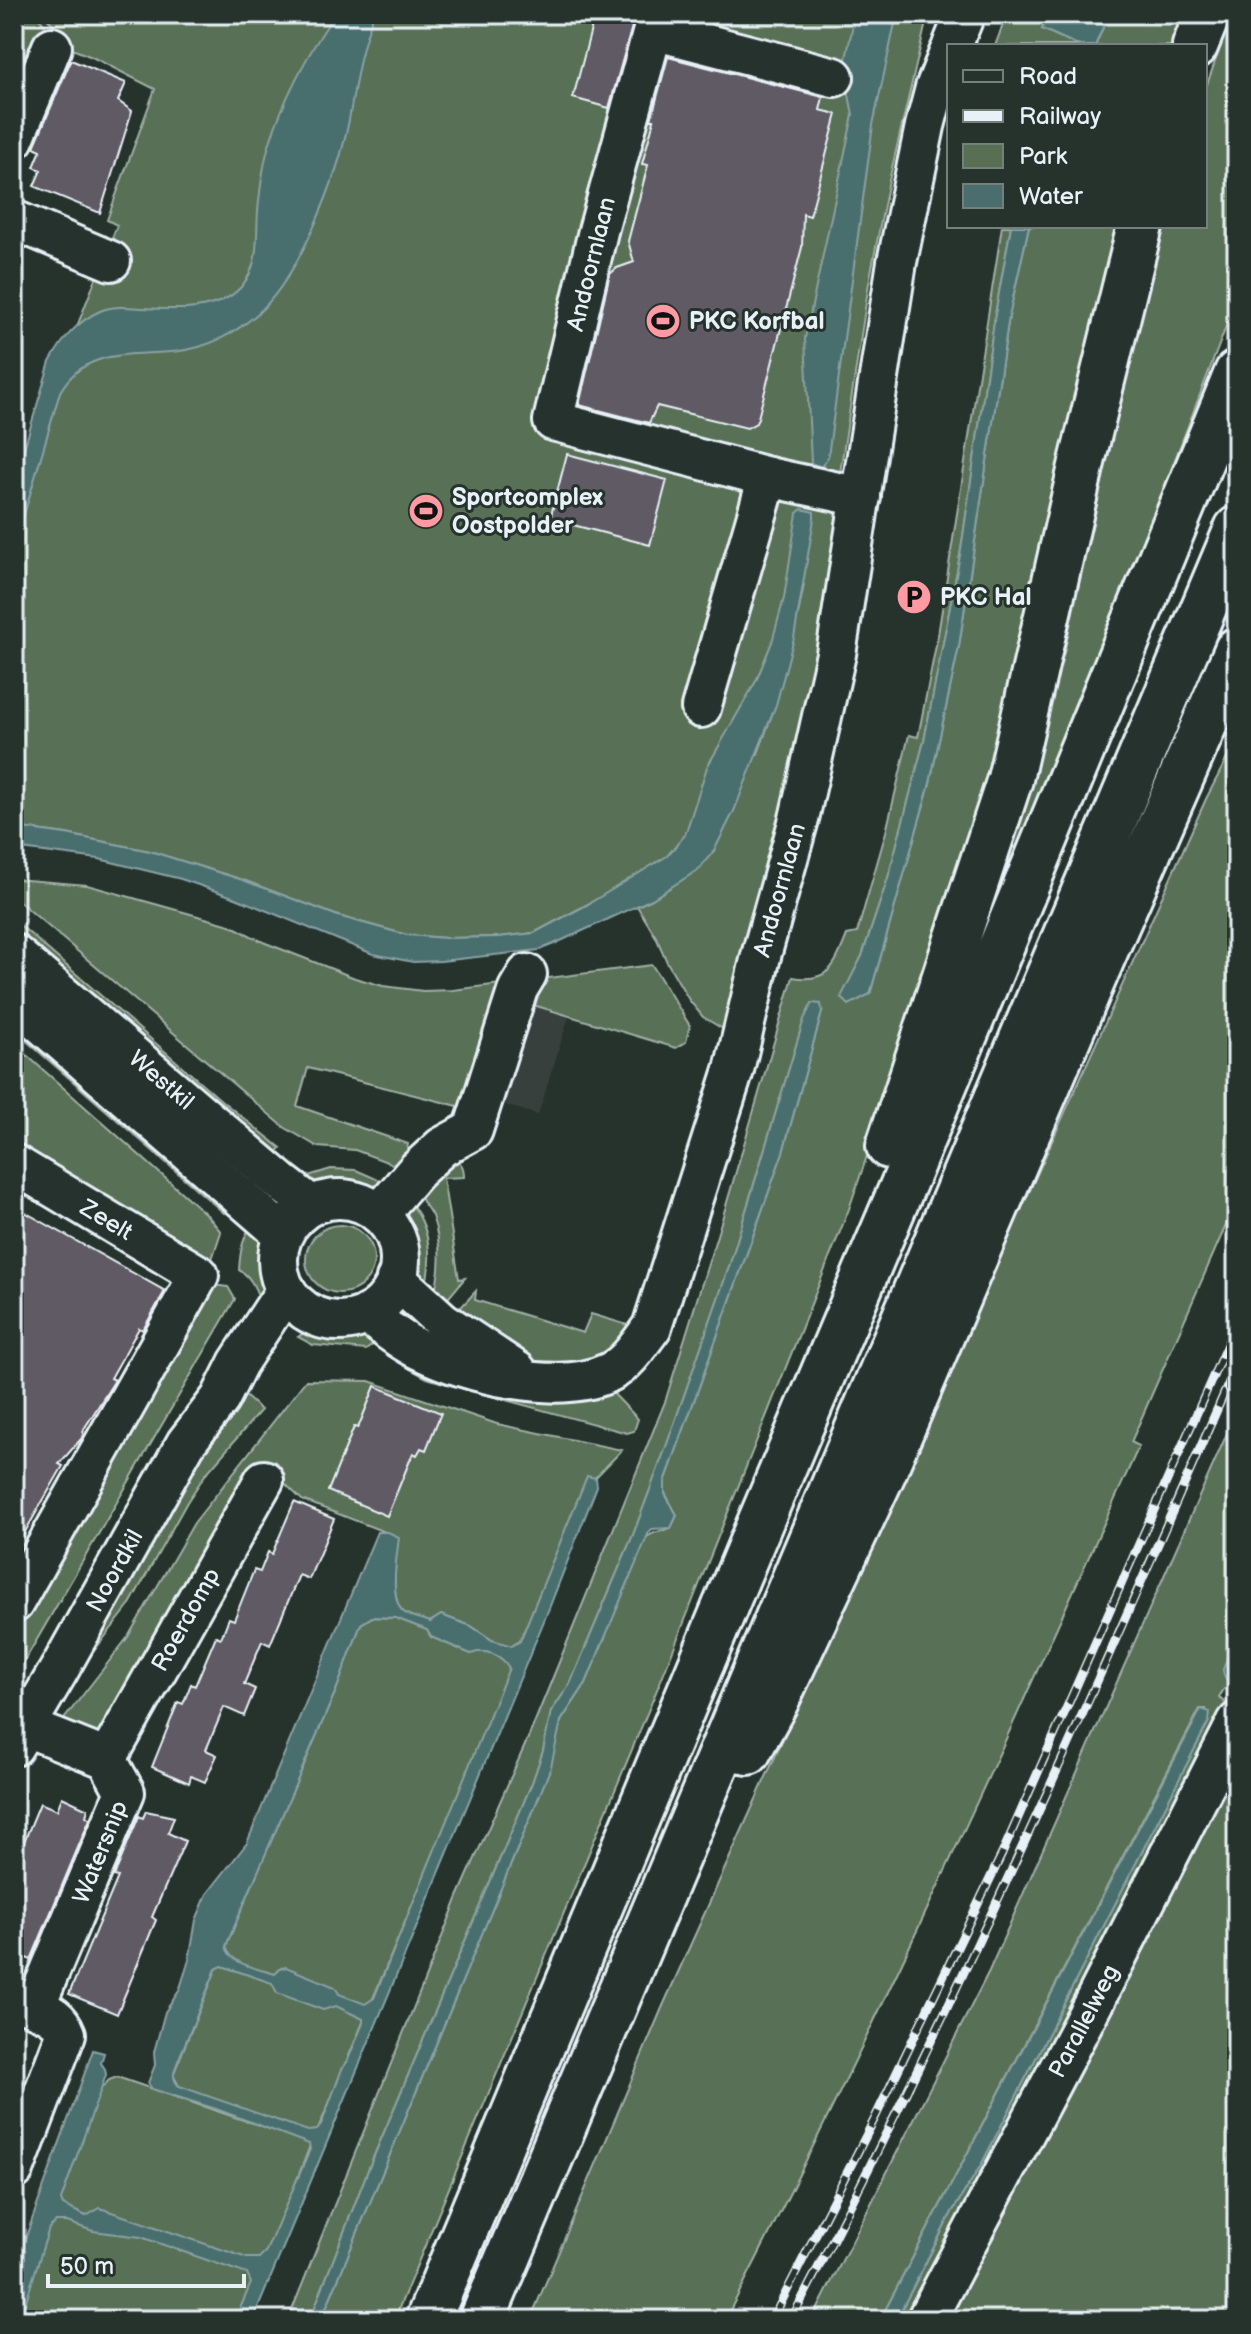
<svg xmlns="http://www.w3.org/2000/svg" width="1251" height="2334" font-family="'Balsamiq Sans',sans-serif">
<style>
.built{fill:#373f3e}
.green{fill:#596f54;stroke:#a0b0a6;stroke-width:2;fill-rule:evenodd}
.water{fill:#4a6e6e;stroke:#89a2a5;stroke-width:2;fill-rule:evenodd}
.building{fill:#5f5a64;stroke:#e8f1f8;stroke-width:2}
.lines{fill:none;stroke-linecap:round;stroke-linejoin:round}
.minor-casing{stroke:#e8f1f8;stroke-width:44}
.highway-casing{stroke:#e8f1f8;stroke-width:50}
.minor{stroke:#26332d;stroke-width:38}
.highway{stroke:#26332d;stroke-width:44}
.rail-casing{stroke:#e8f1f8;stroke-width:9}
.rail{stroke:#26332d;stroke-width:6;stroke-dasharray:18;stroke-linecap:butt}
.labels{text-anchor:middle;stroke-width:6;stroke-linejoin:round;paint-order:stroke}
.street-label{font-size:24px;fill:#e8f1f8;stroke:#26332d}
.poi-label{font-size:24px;font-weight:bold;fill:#e8f1f8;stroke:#26332d;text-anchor:start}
</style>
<rect width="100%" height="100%" fill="#26332d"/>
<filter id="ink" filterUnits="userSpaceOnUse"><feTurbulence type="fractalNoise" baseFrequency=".0125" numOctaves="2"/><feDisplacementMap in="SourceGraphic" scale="16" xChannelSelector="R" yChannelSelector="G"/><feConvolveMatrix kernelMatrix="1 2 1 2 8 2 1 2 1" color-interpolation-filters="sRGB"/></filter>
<g filter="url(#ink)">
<path class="built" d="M531,998L571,1010L538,1115L499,1103Z"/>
<path class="green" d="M17,14H37L47,29L14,103V22Z
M39,14H928L888,185L869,283L840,473L836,476L822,468L815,501L830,506L839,522L827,640L733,1035L703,1017L689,1000L667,962L656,937L637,906L652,899L702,866L601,897L534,933L498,937L446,938L407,935L338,916L243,880L149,851L66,834L14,827V520L42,415L117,225L107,220L155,89L92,57L60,44C60,28 52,21 39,14ZM804,584C793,643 779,700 757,756Z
M1007,14H1046L1042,29L1079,46H995Z
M1078,14H1190L1179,46H1095L1104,25Z
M1232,14H1237V298L1099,658L946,1034L1040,734L1065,648L1141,304L1162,226H1205V90Z
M1002,226H1011L995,315L961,550L924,741L888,878L862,956L842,997L870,994L930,783L959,646L1009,316L1029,226H1123L1005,709L946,923L849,1209L661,1680L394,2320H321L534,1809L561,1721L586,1683L645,1538L654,1533L671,1528L677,1515L665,1493V1482L783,1152L822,1012L801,1029L729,1267L666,1447L633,1535L570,1684L551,1712L543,1751L532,1783L368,2170L310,2320H288L458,1897L529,1736L665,1402L723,1216L793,977C830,984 835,964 847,935L857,933L886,832L909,735L918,737L938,635Z
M1237,739V1200L1131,1442L1139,1446C1006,1740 874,2034 725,2320H530L662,2008L1206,799Z
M14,879L87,885L230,925L263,942L355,978L383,986L423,991L453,990L652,965L690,1026L686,1042L676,1048L510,998L466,1108L308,1068L297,1106L408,1144L405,1161L395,1165L355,1150L318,1147L284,1127L14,897Z
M14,920L222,1101L281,1148L270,1161L14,940Z
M14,1009L235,1201L224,1213L14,1030Z
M14,1044L208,1216L221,1232L209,1268L14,1156Z
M449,1156C460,1161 464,1164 464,1177L443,1178L459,1279L465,1278L440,1308L431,1301C442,1274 442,1244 432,1216C428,1208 422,1201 417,1194Z
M331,1169L356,1170L388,1184L379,1189L365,1191L340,1187L319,1188L295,1180Z
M408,1200C431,1226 434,1261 423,1294L412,1275L411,1258L405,1227Z
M255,1220L270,1246L271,1284L261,1302C255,1289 252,1277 239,1270C240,1251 243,1235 255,1220Z
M306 1259a34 34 0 1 1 68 0a34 34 0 1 1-68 0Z
M212,1285L228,1287L235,1299L14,1679V1630Z
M476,1291L475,1300L583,1333L591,1314L631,1326C601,1369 557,1376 510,1354C490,1345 471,1330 451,1318Z
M318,1328H360L384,1336L366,1350L313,1345L298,1337L307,1331Z
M417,1359L608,1388L638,1419L634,1431L627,1433L450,1385L427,1378L410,1369Z
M306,1380L369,1381L497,1424L622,1450L589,1484L520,1640L510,1646L492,1640L471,1626L441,1615L430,1622C423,1619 412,1618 405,1613C388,1602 397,1556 398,1537L302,1500L268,1467L105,1740L61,1723L128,1637L194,1523Z
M243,1394L261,1410L205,1475L187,1502L129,1606L80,1669L199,1454Z
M1237,1411V1632L1223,1670L1228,1680L1232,1679L1237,1670V1687L1232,1690L1224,1689L1219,1698L1224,1701L1229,1712L912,2320H896L952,2212L981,2165L1209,1721L1206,1709H1200L880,2320H812L989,1971Z
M372,1617L396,1618L427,1630L431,1637L471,1654C486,1647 503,1656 511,1669L315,2137L179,2086L173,2075L221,1957L337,1688L361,1624Z
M1237,1749V2320H939Z
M117,2077L311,2143L243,2320H14L99,2091L109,2080Z"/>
<path class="water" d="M335,14H374C359,52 356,81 349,120C338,177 300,277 256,315C234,334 208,347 180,351C136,357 85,346 60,392L14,549V482L50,362C62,340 76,322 100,311C113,305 129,307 142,308C175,310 217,313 241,287C260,265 256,239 258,211C260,189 263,166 269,145C284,98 307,54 335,14Z
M855,14H897L873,125L828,457L821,467L811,463L805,338L853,115L844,69Z
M1046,14H1078L1104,25L1095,46H1080L1042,29Z
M1011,226H1029L1009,316L959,646L930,783L870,994L849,1005L841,997L862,956L888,878L924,741L961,550L995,315Z
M802,509L814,512V519L794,638L776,705L734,811L714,851L698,870L652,899L554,944L539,950L441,961L413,962L373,954L233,897L181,879L99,859L14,848V827L66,834L150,851L243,880L338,916L407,935L446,938L498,937L534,933L585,906L667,856L685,835L707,767L756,681L772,642L784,598L797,513Z
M812,1003L821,1004L822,1012L783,1152L665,1482V1494L677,1515L671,1528L652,1529L649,1532L586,1683L561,1721L551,1767L534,1809L321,2320H310L368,2170L532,1783L543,1751L551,1712L570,1684L633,1535L666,1447L729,1267L804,1019Z
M587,1476L596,1478L597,1486L546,1616L253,2320H235L251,2283L247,2274L141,2237L93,2231L67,2222H56L49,2228L20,2320H14V2270L93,2050L104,2053L101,2063L105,2069L106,2075L61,2200L63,2205L86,2216L100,2208L247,2258H259L266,2251L306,2159L310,2149L309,2144L216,2109L152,2089L148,2083L155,2065L154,2052L165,2012L179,1991L189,1960L196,1920L207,1894L247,1843L377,1532H388L399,1537C397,1556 388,1602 405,1613C412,1618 423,1619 430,1622L441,1615L471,1626L492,1640L512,1646L520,1641ZM372,1617L396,1618L427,1630L431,1637L471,1654C485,1648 502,1655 509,1668L374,1998L365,2004L339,1994L335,1987L286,1967L281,1968L275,1974C259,1969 229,1964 226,1946L337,1688L361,1624ZM222,1966L272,1983L277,1993L323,2010L336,2006L363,2019V2023L347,2062L342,2069L321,2125L317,2130L308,2131L179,2086C171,2078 174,2071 178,2061L216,1969Z
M1237,1632V1670L1231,1679L1227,1680L1224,1675L1223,1670Z
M1201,1709L1210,1712L1209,1721L981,2165L952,2212L896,2320H880Z"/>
<path class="building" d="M595,14L633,23L609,108L573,98Z
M668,57L823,97L820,110L837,114L810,216L803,214L802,247L758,418L756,423L747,428L657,406L649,423L579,405L610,274L617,268L634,262L628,241L648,165L642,164L654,120H651Z
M71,60L126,83L118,101L132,111L100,213L34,186L41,170L34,167L41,150L34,147Z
M567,454L667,480L650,545L550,519Z
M14,1206L165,1291L143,1330L139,1328L111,1378L115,1380L84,1429L82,1438L59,1464L63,1466L14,1551Z
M375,1386L441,1413L426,1450L421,1448L417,1455L413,1453L387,1516L328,1491L354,1427L358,1428Z
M294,1502L334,1519L309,1579L299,1575L270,1645L262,1641L244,1684L255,1689L244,1716L224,1707L206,1750L217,1755L205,1782L191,1776L189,1783L152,1767L178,1702L183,1704L191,1684L195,1686L216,1636L221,1638L229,1618L234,1620L254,1570L260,1572L268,1552L272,1554Z
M62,1797L88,1809L86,1816L90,1819L31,1960L14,1953V1866L40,1803L57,1810Z
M146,1811L174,1817L168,1833L185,1841L152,1917L156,1920L117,2014L69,1994L118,1877L114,1876L139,1816L143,1818Z"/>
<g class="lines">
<defs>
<g id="minor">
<path d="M952,46L965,14"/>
<path d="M834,77L653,30L598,231L553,421L768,477L861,497"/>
<path d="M14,139L52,47"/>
<path d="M14,220L111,261"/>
<path d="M701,708L768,477"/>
<path id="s1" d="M14,954L281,1182L311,1205"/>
<path d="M14,1000L283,1234"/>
<path id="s2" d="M14,1164L199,1275L14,1603"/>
<circle cx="339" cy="1260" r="61"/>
<path d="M379,1214L416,1171L442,1147L473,1130L518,989L527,974"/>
<path d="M396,1279L442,1321L517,1371"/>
<path id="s3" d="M367,1314C383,1326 399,1340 418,1349C467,1373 559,1397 610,1372C628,1363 640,1343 652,1327L734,1070L761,956L799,819L836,654L897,262L925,126L935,88L949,53"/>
<path d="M14,1722L107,1759L125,1792L35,2007L14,1999"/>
<path id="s4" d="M14,1746L59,1670L186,1443L220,1399L238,1363L286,1290"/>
<path id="s5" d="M107,1759L264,1480"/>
<path d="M14,2170L66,2034C60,2018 51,2014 35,2007"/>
<path id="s6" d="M926,2320L1095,2000L1237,1722"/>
</g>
<path id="highway" d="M1195,46L1208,14
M889,1146L1010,779L1083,458L1140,226
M748,1752L777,1699L884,1471L1103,956L1237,650
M428,2320L754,1537L911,1166L1237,373
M482,2320L1237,529"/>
</defs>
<use href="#minor" class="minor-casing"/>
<use href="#highway" class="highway-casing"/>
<use href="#minor" class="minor"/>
<use href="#highway" class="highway"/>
<defs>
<path id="rail" d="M772,2320L875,2118L1002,1854L1237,1322
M791,2320C955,2009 1096,1686 1237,1364"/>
</defs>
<use href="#rail" class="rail-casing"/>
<use href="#rail" class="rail"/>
</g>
</g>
<defs>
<symbol id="stadium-disc" viewBox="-11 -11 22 22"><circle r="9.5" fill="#ff9aa2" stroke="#26332d"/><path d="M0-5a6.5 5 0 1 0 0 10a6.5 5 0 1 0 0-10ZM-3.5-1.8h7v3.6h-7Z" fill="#111"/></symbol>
<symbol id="parking-disc" viewBox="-11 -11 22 22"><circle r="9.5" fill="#ff9aa2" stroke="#26332d"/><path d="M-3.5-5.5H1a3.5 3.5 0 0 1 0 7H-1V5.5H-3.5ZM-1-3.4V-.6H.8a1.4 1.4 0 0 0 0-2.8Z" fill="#111"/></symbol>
</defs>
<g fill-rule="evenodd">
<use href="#stadium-disc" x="643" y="301" width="40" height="40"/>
<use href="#stadium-disc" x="406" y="491" width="40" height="40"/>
<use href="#parking-disc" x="894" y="577" width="40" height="40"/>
</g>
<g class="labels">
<g class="street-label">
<text transform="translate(591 264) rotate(-76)" y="8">Andoornlaan</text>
<text dy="8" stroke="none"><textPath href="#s3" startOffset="778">Andoornlaan</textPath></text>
<text dy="8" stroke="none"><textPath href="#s1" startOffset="194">Westkil</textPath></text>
<text dy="8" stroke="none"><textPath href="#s2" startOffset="108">Zeelt</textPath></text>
<text dy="8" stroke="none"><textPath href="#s4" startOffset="202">Noordkil</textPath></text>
<text dy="8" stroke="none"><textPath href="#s5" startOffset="160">Roerdomp</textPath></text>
<text transform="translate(100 1852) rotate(-68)" y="8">Watersnip</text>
<text dy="8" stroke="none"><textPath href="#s6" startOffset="338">Parallelweg</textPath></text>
</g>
<g class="poi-label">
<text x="689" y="329">PKC Korfbal</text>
<text x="452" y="505">Sportcomplex<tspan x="452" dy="28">Oostpolder</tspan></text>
<text x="940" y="605">PKC Hal</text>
</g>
</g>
<rect width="1251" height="2334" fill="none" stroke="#26332d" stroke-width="48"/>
<rect x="24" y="24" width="1203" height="2286" fill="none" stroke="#e8f1f8" stroke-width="3" filter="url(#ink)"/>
<rect x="947" y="44" width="260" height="184" fill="#26332d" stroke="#747f7e" stroke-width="2"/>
<rect x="963" y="70" width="40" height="12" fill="#26332d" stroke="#747f7e" stroke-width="2"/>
<text x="1019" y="84" font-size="24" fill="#e8f1f8">Road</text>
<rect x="963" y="110" width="40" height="12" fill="#e8f1f8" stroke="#747f7e" stroke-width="2"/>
<text x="1019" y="124" font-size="24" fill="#e8f1f8">Railway</text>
<rect x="963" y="144" width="40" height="24" fill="#596f54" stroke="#747f7e" stroke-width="2"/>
<text x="1019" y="164" font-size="24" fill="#e8f1f8">Park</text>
<rect x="963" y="184" width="40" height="24" fill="#4a6e6e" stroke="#747f7e" stroke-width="2"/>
<text x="1019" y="204" font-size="24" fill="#e8f1f8">Water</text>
<path d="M48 2274v12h196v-12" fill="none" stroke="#e8f1f8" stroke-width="4"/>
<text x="60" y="2274" font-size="24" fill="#e8f1f8" stroke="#26332d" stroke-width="6" paint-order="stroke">50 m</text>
</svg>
